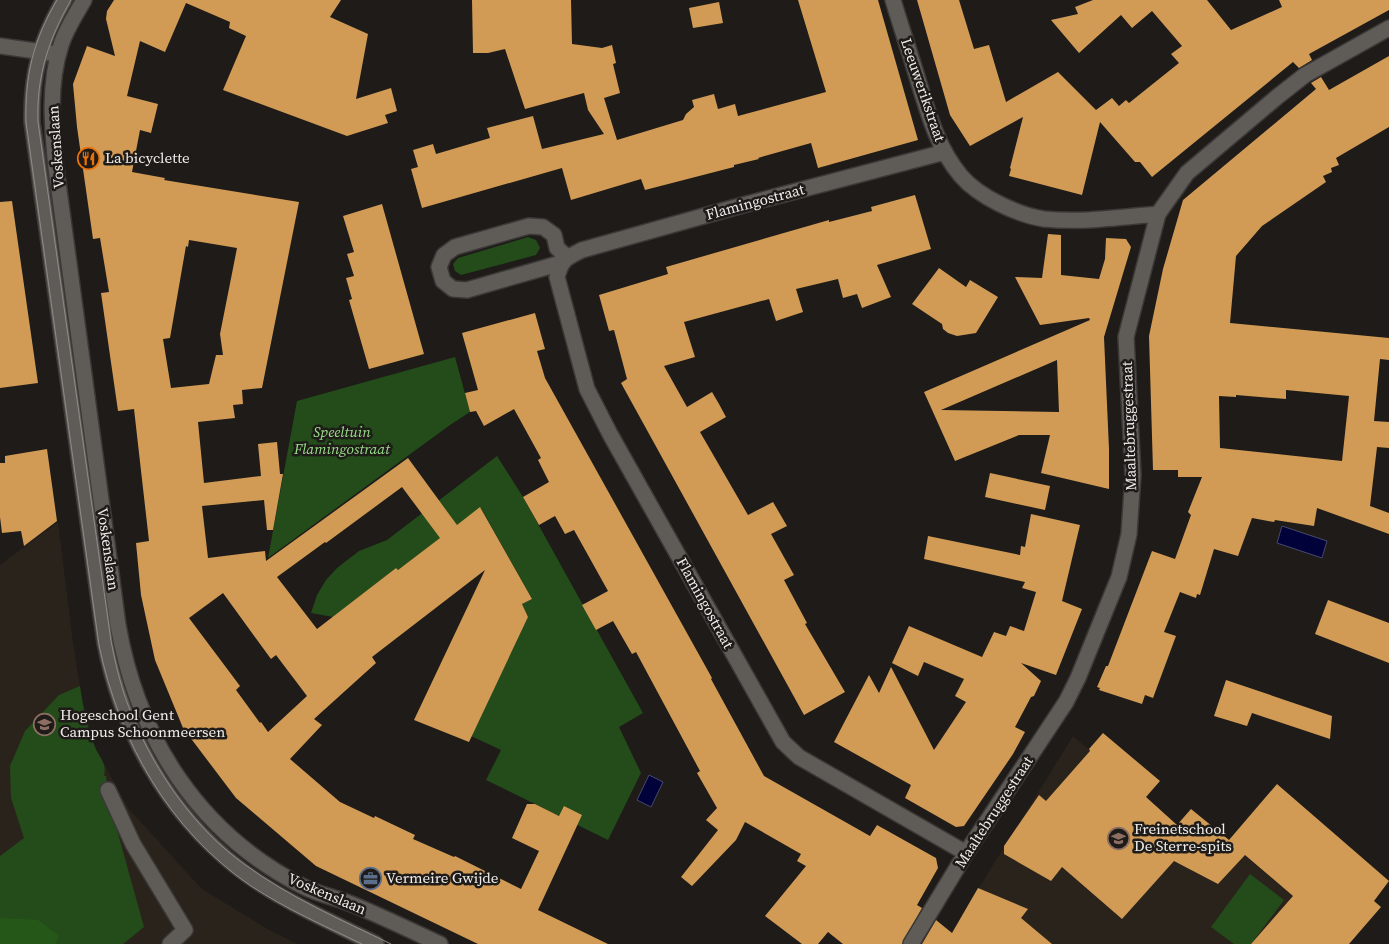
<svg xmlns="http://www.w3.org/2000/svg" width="1389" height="944" font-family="'Source Serif 4',serif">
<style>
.built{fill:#2a231b}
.green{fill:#234c1a}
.forest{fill:#255719}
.water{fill:#000239;stroke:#48486e}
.building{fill:#d19b56;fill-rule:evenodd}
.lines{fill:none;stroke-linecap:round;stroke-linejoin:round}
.minor-casing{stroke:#3b3937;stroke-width:18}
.minor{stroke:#5f5c58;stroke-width:15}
.tram{stroke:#8e8c89;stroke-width:1}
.labels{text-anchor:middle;stroke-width:5;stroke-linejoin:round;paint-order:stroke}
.street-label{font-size:15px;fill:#efedeb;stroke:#1e1b18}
.poi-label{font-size:15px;fill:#efedeb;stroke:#1e1b18;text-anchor:start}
.park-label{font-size:15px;font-style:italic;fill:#98e089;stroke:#1e1b18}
</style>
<rect width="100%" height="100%" fill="#1e1b18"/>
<path class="built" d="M58,522L72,635L82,700L95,747L128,808L202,889L269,930L297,944H0V565Z
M1073,736L1177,825L1191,809L1293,896L1251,944H1010L967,907Z"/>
<path class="green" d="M528,237L536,240L540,248L536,255L461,275L455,271L453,264L458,258Z
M455,357L470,412L450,425L268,558L297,401Z
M497,456L523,497L643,713L619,727L641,773L608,840L486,780L501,750L471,736L528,617L522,604L532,599L481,508L398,570L396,568L333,617L311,613L317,595L326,580L337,568L359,551L387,540Z
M80,686C83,706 87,729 95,747C100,759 107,763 104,776H106L109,801L144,927L123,944H0V856L24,838L11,798L10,766L25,731L59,695Z
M1250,874L1284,900L1251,944H1234L1211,927Z"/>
<path class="forest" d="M0,918L38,920L59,936L55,944H0Z"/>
<path class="water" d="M1282,526L1327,541L1322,558L1277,543Z
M649,775L663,782L651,807L637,800Z"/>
<path class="building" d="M114,0H341L330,17L368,34L356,99L391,88L397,111L385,115L388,123L347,136L223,90L246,36L229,28L230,22L186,3L165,52L140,41L127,96L158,104L151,133L140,130L132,172L165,178L164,180L299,202L262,388L242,390L243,404L233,405L235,418L198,422L204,483L261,476L258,444L277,442L280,474H283L273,530H267L264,500L202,506L208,558L265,551L266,561L408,458L457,525L480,507L532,599L522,604L528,617L469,742L414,720L485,570L372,657L376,663L314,719L322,725L290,759L340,802L374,818L375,816L415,835L413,839L454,857L455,856L521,889L539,851L512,838L527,804H535L559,816L564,806L582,815L538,910L608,944H478L316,866L236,798L183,728L155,660L141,595L136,543L149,541L134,409L118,411L101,293L109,292L100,238L93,239L77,127L73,84L87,46L115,56L106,19L107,11ZM189,240L237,248L220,334L223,355H216L209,384L171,388L163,339L170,338L186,246L188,247ZM402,487L440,538L398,570L396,568L317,629L277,577L325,542L326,543ZM223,593L271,659L276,655L307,696L268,732L261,722L260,723L236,690L240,686L189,618Z
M472,0H571L572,44L602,48L612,45L616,63L613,64L620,93L604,98L617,140L683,120L686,114L694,107L692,100L714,94L718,109L735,104L738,116L826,92L798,0H878L918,140L818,168L811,143L758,158L759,159L734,165V167L645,190L641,179L571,200L562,168L422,208L411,169L418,167L413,150L433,144L436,154L490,138L487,128L533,116L542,149L604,134L588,110L584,93L525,109L505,49L488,53H473Z
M917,0H959L974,49L989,45L1006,102L1058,72L1096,110L1112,98L1119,106L1126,100L1129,103L1179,63L1171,54L1182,46L1152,11L1132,28L1121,15L1079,53L1051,20L1078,14L1075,7L1093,0H1207L1231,30L1282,7L1279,0H1389V10L1309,54L1312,60L1299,68L1293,62L1152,177L1140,162H1135L1100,122L1082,195L1009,176L1011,169L1010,168L1023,117L970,146L950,115Z
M719,2L723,23L693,28L689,8Z
M1389,56V127L1336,158L1339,165L1331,168L1332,172L1323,176L1326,182L1262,226L1236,256L1230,323L1389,338V360L1380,359L1374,421L1389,422V448L1377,447L1370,506L1389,513V534L1317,508L1314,526L1275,520L1274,522L1252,518L1238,556L1214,549L1200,595L1197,594L1196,598L1180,592L1164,632L1176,636L1153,698L1145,695L1142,704L1099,690L1100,688L1097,687L1106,666H1108L1152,551L1175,559L1191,515L1188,512L1202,477H1178V470H1153L1149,336L1163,269L1183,200L1316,89L1311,83L1321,77L1329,90ZM1286,390L1349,396L1342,461L1220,448L1219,396L1236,397V395L1286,399Z
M915,195L931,249L877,265L891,297L862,308L857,294L843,298L838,279L796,289L803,312L776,321L769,299L684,322L695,357L664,366L687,407L712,392L719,404L726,417L700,432L748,515L773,502L787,526L771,534L794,575L784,580L807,623L805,624L845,692L804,715L621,383L627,379L614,330L609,331L599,295L668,274L666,267L829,220V222L872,211L871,207Z
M12,201L38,383L0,388V202Z
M382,204L424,354L369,369L349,300L352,299L346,278L354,276L347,254L354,252L343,216Z
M1048,234L1061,235V275L1099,279L1105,259L1106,238L1126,239L1131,247L1104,337L1109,449V489L1041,473L1050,435H1019L955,461L924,392L1090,320L1089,318L1040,325L1015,277L1042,278ZM1057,360L1059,412L941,410Z
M939,268L966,287L970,280L998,297L976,333L957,336L948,333L943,329L942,324L912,304Z
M535,313L545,349L537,351L545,378L712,678L711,679L764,776L870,836L877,825L936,858L938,868L917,905L922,908L902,944H843L828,932L818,944H802L765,916L806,866L797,861L801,854L745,822L736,840L692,886L681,877L718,830L706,820L717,808L697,773L700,771L636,652L632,654L613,621L596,630L582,605L608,591L574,530L565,534L555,516L539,525L523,497L549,482L538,460L541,458L514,409L484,426L476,411L470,412L465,393L478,390L462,333Z
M47,449L57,521L24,546L21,531L2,533L0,517V463H5V456Z
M990,473L1050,486L1045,510L985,497Z
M1031,514L1080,525L1062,601L1082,609L1056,675L1021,663L1041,681L1034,696L1031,697L1015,727L1025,732L1013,754L964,826L956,827L905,798L911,785L834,742L869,675L879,693L891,667L934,750L966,702L955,696L964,679L924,662L918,676L892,663L909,626L982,657L994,632L1006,636L1010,626L1024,631L1036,592L1022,588L1025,582L924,559L928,536L1020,555L1021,546L1025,547Z
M1328,600L1389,623V663L1315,634Z
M1226,680L1332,716L1330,739L1252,713L1247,726L1214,716Z
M1103,733L1160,781L1146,797L1177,825L1191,809L1229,840L1277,784L1389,881L1374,901L1381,907L1349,944H1251L1293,896L1245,855L1218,884L1174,861L1122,919L1062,867L1051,881L1004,854V846L1039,795L1046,801L1090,751L1089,749Z
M978,888L1028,909L1021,918L1052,944H922L936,920L952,933Z"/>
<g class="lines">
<defs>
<path id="minor" d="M64,0C40,42 31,74 32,122L105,643C122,730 166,811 237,867C278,899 329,921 376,944
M84,0C76,14 66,29 61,45C48,85 52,127 56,168L118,625C138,739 199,834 304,887C320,895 338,898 354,905C383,917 412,931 440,944
M893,0C901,27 910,53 918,80C928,113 938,149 961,176C979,197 1018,215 1044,219C1082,223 1121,217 1158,214
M0,46L50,53
M945,152L743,205L582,250C566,258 562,259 557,277L587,389L610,434L783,742L799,757L966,853
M561,263L467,290L453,289L443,281L439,267L444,255L455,247L529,226L543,227L554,235L557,248L567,257
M108,790L133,844L185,930L170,944
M911,944L966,853L1066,702L1078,678L1119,577L1129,534L1133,475L1126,337L1158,214L1187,173L1277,97L1305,75L1389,28"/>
</defs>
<use href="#minor" class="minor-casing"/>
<use href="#minor" class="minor"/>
<path class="tram" d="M57,0C33,41 25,75 26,122L99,645C119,741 169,830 251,886C286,909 325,926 362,944
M71,0C49,38 36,77 38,122L111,641C116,666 122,693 133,717C155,772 196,830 244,864C289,897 341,920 391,944"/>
</g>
<defs>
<symbol id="restaurant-ring" viewBox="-11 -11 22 22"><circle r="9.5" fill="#1e1b18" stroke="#e8710a" stroke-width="1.5"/><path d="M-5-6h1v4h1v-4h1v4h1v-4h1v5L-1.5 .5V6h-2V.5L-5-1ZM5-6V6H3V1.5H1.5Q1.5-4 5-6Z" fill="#e8710a"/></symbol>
<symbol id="university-ring" viewBox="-11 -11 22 22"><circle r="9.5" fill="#1e1b18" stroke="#8d6e63" stroke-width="1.5"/><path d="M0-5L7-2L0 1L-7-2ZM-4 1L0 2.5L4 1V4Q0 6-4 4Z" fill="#8d6e63"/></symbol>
<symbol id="school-ring" viewBox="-11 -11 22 22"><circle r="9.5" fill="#1e1b18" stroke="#8d6e63" stroke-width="1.5"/><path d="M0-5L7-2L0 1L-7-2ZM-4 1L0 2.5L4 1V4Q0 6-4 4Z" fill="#8d6e63"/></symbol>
<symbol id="office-ring" viewBox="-11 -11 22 22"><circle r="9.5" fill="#1e1b18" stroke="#5c6f8a" stroke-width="1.5"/><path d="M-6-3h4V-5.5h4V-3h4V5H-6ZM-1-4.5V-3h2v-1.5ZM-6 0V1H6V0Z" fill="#5c6f8a"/></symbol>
</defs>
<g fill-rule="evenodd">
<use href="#restaurant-ring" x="76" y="146" width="25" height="25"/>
<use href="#university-ring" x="32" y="712" width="25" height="25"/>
<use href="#school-ring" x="1106" y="826" width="25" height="25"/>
<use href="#office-ring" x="358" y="866" width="25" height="25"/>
</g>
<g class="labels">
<g class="street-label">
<text transform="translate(923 90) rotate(71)" y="5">Leeuwerikstraat</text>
<text transform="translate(56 147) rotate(-94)" y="5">Voskenslaan</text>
<text transform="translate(755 202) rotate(-15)" y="5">Flamingostraat</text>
<text transform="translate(1129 426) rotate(-92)" y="5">Maaltebruggestraat</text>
<text transform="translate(108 549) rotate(82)" y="5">Voskenslaan</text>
<text transform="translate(705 603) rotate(61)" y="5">Flamingostraat</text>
<text transform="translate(994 812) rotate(-57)" y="5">Maaltebruggestraat</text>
<text transform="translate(327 894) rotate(23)" y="5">Voskenslaan</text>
</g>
<g class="poi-label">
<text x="105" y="163">La bicyclette</text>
<text x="60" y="720">Hogeschool Gent<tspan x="60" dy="17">Campus Schoonmeersen</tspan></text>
<text x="1134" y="834">Freinetschool<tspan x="1134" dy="17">De Sterre-spits</tspan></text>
<text x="386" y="883">Vermeire Gwijde</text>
</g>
<g class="park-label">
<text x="342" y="437">Speeltuin<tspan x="342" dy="17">Flamingostraat</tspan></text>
</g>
</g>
</svg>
